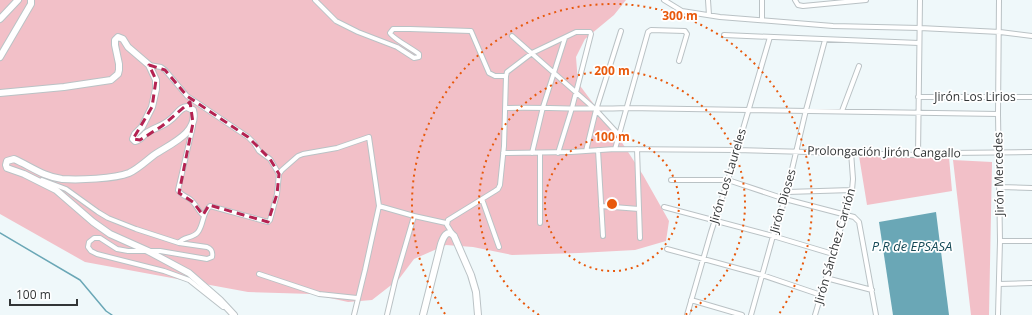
<svg xmlns="http://www.w3.org/2000/svg" width="1032" height="315" font-family="'Open Sans',sans-serif">
<style>
.green{fill:#f2c0c8}
.water{fill:#6aa7b6}
.lines{fill:none;stroke-linecap:round;stroke-linejoin:round}
.stream{stroke:#6aa7b6;stroke-width:1.5}
.street-casing{stroke:#bac2c5;stroke-width:6}
.secondary-casing{stroke:#bac2c5;stroke-width:8}
.street{stroke:#fff;stroke-width:4}
.secondary{stroke:#fff;stroke-width:6}
.marked{fill:none;stroke:#b42352;stroke-width:3;stroke-dasharray:8 5;stroke-linejoin:round}
.ring{fill:none;stroke:#e8590c;stroke-width:2;stroke-dasharray:2 4}
.labels{text-anchor:middle;stroke-width:3.5;stroke-linejoin:round;paint-order:stroke}
.street-label{font-size:12px;fill:#323536;stroke:#fff}
.water-label{font-size:13px;font-style:italic;fill:#154a57;stroke:#fff}
.centre{fill:#e8590c;stroke:#fff;stroke-width:2}
.ring-label{font-size:12px;text-anchor:middle;font-weight:bold;fill:#e8590c;stroke:#fff;stroke-width:3.5;stroke-linejoin:round;paint-order:stroke}
</style>
<rect width="100%" height="100%" fill="#eff8fa"/>
<path class="green" d="M0,0H626L614,15L585,39L576,57L578,83L619,138L643,175L669,221L666,241L635,250L579,253L512,255L473,247L446,245L414,259L399,279L372,300L348,302L312,294L248,292L85,262L0,214Z
M859,156L949,157L952,191L867,205Z
M953,160L992,162L989,315H971Z"/>
<path class="water" d="M936,212L949,315H893L879,222Z"/>
<g class="lines">
<path class="stream" d="M0,233L80,280L106,311L112,315"/>
<defs>
<path id="street" d="M315,0L336,21L358,32L397,47L414,58L419,57V54C413,49 392,38 390,33L393,29H410L471,31L489,73L495,76H506
M664,0L682,11L720,17L833,26L920,28L1000,32L1032,36
M708,0L709,15
M795,0L798,5L803,6L866,0
M762,20V0
M724,35L919,43
M512,36L596,110L619,135
M149,65L161,67L165,70L187,96L248,137L254,143L259,151L270,159L279,174
M918,97H1032
M505,108C546,107 587,110 627,108L998,114
M842,111L859,66
M193,126L178,190C181,196 187,196 191,200C196,204 198,211 203,215
M615,149L648,32L651,30L685,31L687,34L679,61
M637,149L640,238
M598,150L603,236
M586,151L596,110L621,31
M503,153L571,152L615,149L736,150L918,155L949,153L1032,152
M532,153L543,107L565,38
M918,155L920,0
M42,180L66,189L98,212L108,218L136,229L179,243L207,247C212,249 213,252 212,257L207,259L160,251H128L117,249L100,238H94L89,242L88,247L91,251L97,254L164,271L189,280L223,307
M671,180H728L785,199L854,217L859,222L876,315
M999,187L1032,188
M787,192L852,190
M482,199L499,247
M379,206L414,216L446,223
M601,206L639,209
M664,207L773,236L833,254
M540,223V153
M452,233L447,225L448,220L495,191L498,189L500,185L504,146L506,76L507,72L532,53L576,32H590L591,34L572,108L558,153
M1000,241H1032
M179,243C183,236 193,239 198,232C204,224 202,213 210,206L268,222L270,220L277,194L279,174L282,170L298,156L303,154L337,148L369,137L379,206L365,270L354,315
M667,249L762,275L821,295
M259,274L319,294L357,298
M826,278L872,290
M999,284L1032,283
M691,300L742,315
M387,315L395,281L414,216
M687,315L711,232L728,180L770,37
M751,315L773,236L785,199L806,110L825,40
M815,315L852,190L853,179L851,152
M998,315L1000,241L998,114L999,0"/>
<path id="secondary" d="M0,19L18,0
M0,57L31,4V0
M0,93L64,87L111,80L118,74L119,70V64L115,45V40L118,37L123,39L128,47L149,65L156,80V89L152,107L142,127L135,134L133,139L135,141C140,140 141,138 145,134C153,128 162,127 170,120C176,116 180,107 187,107L193,110C199,133 170,144 154,155C146,161 138,169 129,173C114,179 79,180 62,179C44,177 30,166 14,159L7,161L6,165L7,168L24,174L56,190L93,222L110,234L148,251L189,273L220,300L234,315
M423,315L441,244C443,238 447,228 454,236L471,275L476,292L478,315"/>
</defs>
<use href="#street" class="street-casing"/>
<use href="#secondary" class="secondary-casing"/>
<use href="#street" class="street"/>
<use href="#secondary" class="secondary"/>
</g>
<path class="marked" d="M149,65L165,70L187,96L248,137L270,159L279,174L277,194L268,222L209,205L203,215L193,202L179,193L193,123L190,102L162,126L140,140L133,139L152,107L156,80Z"/>
<g class="ring">
<circle cx="612" cy="204" r="67"/>
<path d="M539 315A133 133 0 1 1 685 315"/>
<path d="M445 314A200 200 0 1 1 779 314"/>
</g>
<g class="labels">
<g class="street-label">
<text x="975" y="101">Jirón Los Lirios</text>
<text transform="translate(884 152) rotate(1)" y="4">Prolongación Jirón Cangallo</text>
<text transform="translate(999 174) rotate(-91)" y="4">Jirón Mercedes</text>
<text transform="translate(728 176) rotate(-73)" y="4">Jirón Los Laureles</text>
<text transform="translate(783 201) rotate(-74)" y="4">Jirón Dioses</text>
<text transform="translate(835 246) rotate(-74)" y="4">Jirón Sánchez Carrión</text>
</g>
<g class="water-label">
<text x="912" y="251">P.R de EPSASA</text>
</g>
</g>
<circle cx="612" cy="204" r="6" class="centre"/>
<g class="ring-label">
<text x="680" y="20">300 m</text>
<text x="612" y="75">200 m</text>
<text x="612" y="141">100 m</text>
</g>
<path d="M10 299v6h67v-6" fill="none" stroke="#323536" stroke-width="2"/>
<text x="16" y="299" font-size="12" fill="#323536" stroke="#ffffff" stroke-width="3" paint-order="stroke">100 m</text>
</svg>
